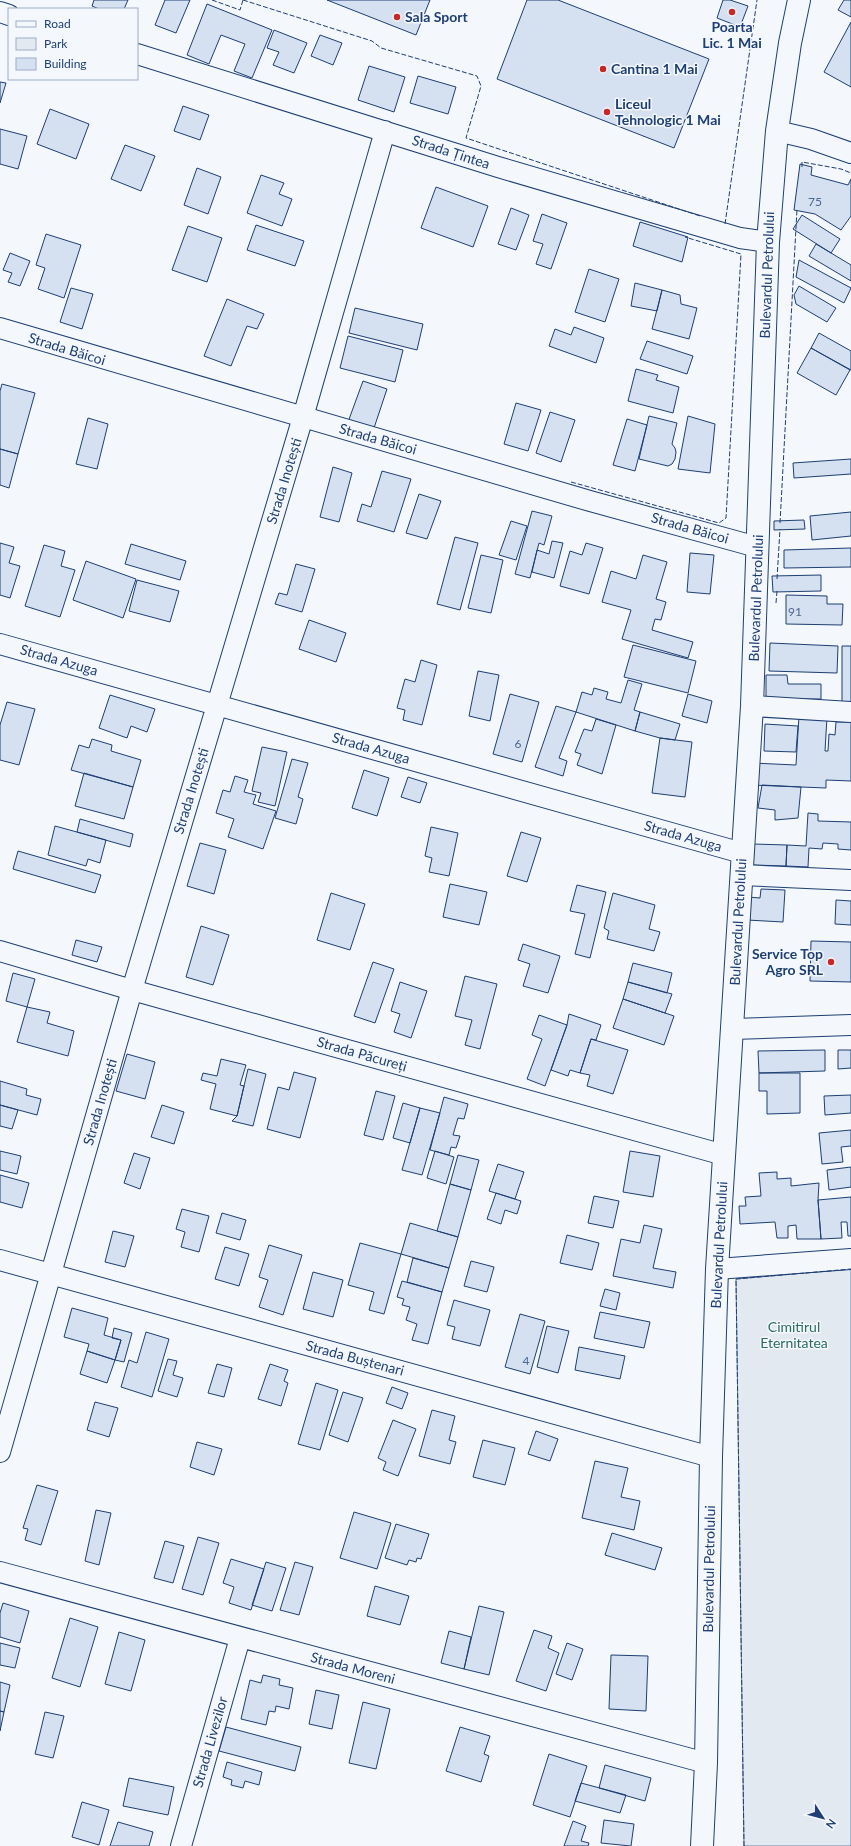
<svg xmlns="http://www.w3.org/2000/svg" width="851" height="1846" font-family="Lato,sans-serif">
<style>
.green{fill:#e3e9f0;stroke:#687fa3}
.building{fill:#d5e0f0;stroke:#1d3f73}
.lines{fill:none;stroke-linecap:round;stroke-linejoin:round}
.minor-casing{stroke:#1d3f73;stroke-width:22}
.tertiary-casing{stroke:#1d3f73;stroke-width:24}
.minor{stroke:#f4f7fb;stroke-width:20}
.tertiary{stroke:#f4f7fb;stroke-width:22}
.fence{stroke:#1d3f73;stroke-width:1;stroke-dasharray:5 2;stroke-linecap:butt}
.poi-dot{fill:#c62828;stroke:#f4f7fb;stroke-width:1.5}
.labels{text-anchor:middle;stroke-width:3;stroke-linejoin:round;paint-order:stroke}
.number-label{font-size:12px;fill:#4b6792}
.poi-label{font-size:14px;font-weight:bold;fill:#1d3f73;stroke:#f4f7fb;text-anchor:start}
.street-label{font-size:14px;fill:#1d3f73;stroke:#f4f7fb}
.park-label{font-size:14px;fill:#2c6c60;stroke:#f4f7fb}
</style>
<rect width="100%" height="100%" fill="#f4f7fb"/>
<path class="green" d="M851,1269V1846H744L736,1279Z"/>
<path class="building" d="M94,0H128L124,9H99L92,6Z
M165,0H190L176,33L155,25Z
M327,0H430L416,35Z
M527,0H558L709,59L674,148L497,79Z
M723,0H730L748,6L740,27L717,18Z
M844,0H851V17L838,10Z
M207,4L272,30L252,78L234,71L245,44L221,35L209,64L187,55Z
M851,22V87L824,72Z
M274,30L307,43L294,73L273,65L279,52L267,48Z
M320,35L342,43L333,65L311,56Z
M369,66L405,77L394,112L358,100Z
M418,76L456,87L448,114L410,103Z
M0,82L6,83L0,103Z
M183,106L209,115L200,140L174,131Z
M50,109L89,124L76,159L37,144Z
M0,129L27,136L18,169L0,164Z
M125,145L155,156L141,191L111,179Z
M800,164L812,167L811,175L848,185L851,179V216L841,230L815,214L794,210Z
M197,168L221,177L208,214L184,205Z
M261,175L284,183L279,194L292,199L282,226L247,213Z
M436,187L488,206L473,247L421,228Z
M511,208L529,215L516,250L498,244Z
M542,214L567,223L551,269L536,264L543,244L533,241Z
M802,215L840,239L831,253L793,229Z
M640,222L688,237L682,262L633,246Z
M256,225L304,241L295,266L247,250Z
M188,226L222,238L207,282L172,270Z
M46,234L81,245L64,298L38,289L45,268L36,265Z
M816,244L851,265V281L809,256Z
M10,253L30,261L20,286L8,282L12,273L3,270Z
M799,260L851,288L844,303L796,277Z
M589,269L619,279L605,322L575,312Z
M635,283L662,290L657,311L631,306Z
M799,286L836,308L827,322L796,304L794,295Z
M71,288L93,294L82,329L60,322Z
M662,290L680,295L681,304L697,308L689,339L652,329Z
M227,299L264,314L257,329L247,326L231,366L204,356Z
M355,308L423,324L417,350L349,333Z
M574,327L604,338L596,363L549,346L555,329L571,335Z
M819,333L851,351V370L811,348Z
M348,336L403,350L395,382L340,368Z
M647,341L693,356L687,374L640,359Z
M811,348L850,370L836,395L797,373Z
M636,369L658,375L656,380L679,387L673,413L628,401Z
M363,381L387,389L373,431L348,422Z
M2,384L35,393L18,454L0,449V391Z
M516,403L541,410L528,451L504,444Z
M550,412L575,420L561,462L536,453Z
M649,416L677,423L672,444L675,448L676,452L675,459L672,464L668,466L639,459Z
M688,416L715,424L710,473L678,469Z
M88,418L108,424L97,469L76,464Z
M627,419L647,425L635,471L613,465Z
M0,449L18,454L9,488L0,485Z
M851,459V474L794,478L793,463Z
M333,467L352,473L339,522L320,517Z
M382,471L411,479L394,532L357,521L362,504L371,507Z
M419,494L441,501L427,539L406,533Z
M532,511L552,516L544,545L539,543L530,578L515,574Z
M851,512V536L812,540L810,516Z
M804,520L805,529L774,530V521Z
M511,521L527,526L516,560L499,555Z
M455,537L478,543L460,610L437,604Z
M552,541L563,543L554,578L532,572L537,550L549,554Z
M0,543L14,547L9,563L20,566L10,598L0,595Z
M586,543L603,548L589,594L560,586L570,551L582,555Z
M131,544L186,561L180,580L125,564Z
M44,545L65,551L61,566L75,570L60,617L25,606Z
M851,548V567L784,568V550Z
M690,553L714,555L710,594L687,592Z
M481,555L503,560L491,613L468,608Z
M643,555L667,562L656,599L666,602L661,620L655,619L652,630L693,642L688,658L622,639L631,610L602,602L611,571L636,579Z
M86,561L136,579L123,618L73,600Z
M296,564L315,569L302,612L275,604L279,593L287,595Z
M821,575V591L773,592L772,576Z
M137,580L179,591L170,622L129,611Z
M786,595L827,596V604H843L842,625L786,624Z
M309,620L346,633L336,662L299,649Z
M770,643L838,646L837,673L769,671Z
M633,645L696,661L688,693L624,677Z
M842,646H851V703H842Z
M421,660L437,665L422,725L403,720L405,710L397,708L405,679L415,682Z
M478,671L499,675L490,721L469,716Z
M766,675H787L788,684H821V699H766Z
M628,680L642,684L634,710L640,712L635,731L576,712L582,692L592,695L594,688L608,692L606,699L621,703Z
M510,694L539,702L522,762L493,754Z
M688,694L712,701L707,723L682,716Z
M110,695L155,709L147,732L131,726L127,738L99,728Z
M7,702L35,709L19,765L0,760V725Z
M556,706L576,712L559,758L567,761L563,776L535,767Z
M640,712L680,724L675,740L660,738L635,731Z
M799,716L827,717L825,751H828L829,734L835,735L836,722H851V781L826,780V788L751,785L752,763L796,765Z
M596,719L616,725L602,774L577,765L581,754L575,752L584,729L592,731Z
M765,724L798,726L796,752L764,751Z
M660,738L692,742L685,797L652,793Z
M92,739L112,745L111,751L141,760L133,787L71,770L79,745L89,748Z
M262,747L287,752L275,806L258,802L261,793L252,791Z
M292,759L308,763L298,797L303,799L296,824L275,818Z
M364,770L389,778L377,816L352,808Z
M84,773L133,787L124,819L75,806Z
M235,776L248,780L244,792L256,795L253,804L276,811L263,849L228,837L234,819L216,813L223,790L230,792Z
M408,777L427,783L420,803L401,797Z
M762,785L801,787L798,818L775,820V810L758,808Z
M808,813L818,814V821L851,822V850L838,849V844L823,843L822,849L809,848L808,867L786,866L787,845L806,846Z
M80,819L133,834L130,847L77,832Z
M55,826L106,840L100,863L88,859L86,866L48,855Z
M431,827L458,833L449,876L429,872L432,858L425,856Z
M521,832L541,838L527,882L507,876Z
M200,843L226,850L214,894L187,886Z
M753,844L787,845L786,866L752,865Z
M18,851L101,875L95,893L13,869Z
M450,884L487,892L479,925L443,917Z
M577,885L606,892L590,958L575,954L585,914L570,911Z
M761,889L785,890L783,922L747,920L748,897L760,898Z
M331,893L365,904L350,950L317,940Z
M613,893L655,905L649,929L660,932L654,951L607,939L609,931L604,928Z
M836,900L851,901V925L835,924Z
M201,926L229,935L213,985L186,977Z
M76,940L102,947L97,962L72,955Z
M811,941L851,942V982L810,981Z
M523,944L560,956L548,993L523,986L530,964L518,960Z
M373,962L394,969L375,1023L354,1016Z
M633,963L672,973L667,993L628,982Z
M13,973L35,979L27,1007L6,1001Z
M465,976L497,984L480,1049L465,1045L472,1020L455,1016Z
M400,982L427,991L411,1038L394,1032L400,1014L391,1011Z
M628,982L672,994L665,1013L623,999Z
M623,999L674,1016L664,1045L613,1028Z
M27,1007L50,1012L47,1023L74,1031L68,1056L17,1042Z
M569,1014L601,1025L596,1040L591,1039L580,1073L570,1070L568,1076L551,1070L567,1025Z
M539,1015L567,1025L545,1086L527,1079L542,1039L532,1035Z
M591,1039L628,1050L613,1094L587,1086L590,1075L580,1073Z
M825,1050V1071L759,1073L758,1051Z
M838,1050H851V1068L838,1069Z
M127,1054L155,1062L145,1099L116,1091Z
M221,1059L246,1065L240,1085L244,1086L237,1116L210,1109L216,1084L201,1080L203,1073L217,1076Z
M248,1069L266,1074L253,1126L232,1121L237,1116Z
M294,1072L316,1078L300,1138L267,1129L278,1087L289,1090Z
M759,1073H800V1113L767,1114V1091H759Z
M0,1081L27,1089L26,1095L41,1099L37,1115L0,1105Z
M376,1091L395,1096L383,1140L364,1135Z
M851,1095V1113L825,1115L824,1096Z
M444,1097L468,1104L464,1119L458,1118L453,1135L460,1136L456,1148L451,1147L449,1155L430,1150Z
M403,1103L420,1108L410,1143L393,1138Z
M0,1105L18,1110L12,1129L0,1126Z
M162,1105L184,1112L174,1144L151,1137Z
M420,1108L440,1113L422,1175L402,1170Z
M851,1130V1146L841,1147L843,1162L822,1164L819,1133Z
M0,1151L21,1156L17,1174L0,1170Z
M435,1151L454,1157L446,1184L427,1178Z
M630,1151L660,1156L653,1197L623,1192Z
M134,1153L150,1158L140,1189L124,1183Z
M458,1155L479,1160L471,1190L450,1184Z
M498,1164L524,1172L515,1199L489,1191Z
M851,1167V1187L829,1190L827,1170Z
M777,1172V1179L791,1178V1186L819,1183L818,1200L821,1239H797L796,1225L788,1226V1238H777L775,1222L740,1224L739,1206H746L745,1197L761,1196L759,1173Z
M0,1175L29,1183L22,1208L0,1202Z
M450,1184L471,1190L458,1237L437,1231Z
M496,1193L521,1201L517,1214L505,1210L501,1224L487,1219Z
M594,1196L619,1201L613,1228L588,1223Z
M851,1197V1236H848L847,1222H841L842,1238L821,1239L818,1200Z
M182,1209L209,1216L199,1252L181,1247L185,1232L176,1229Z
M222,1213L246,1220L240,1240L216,1233Z
M410,1223L458,1237L449,1268L401,1254Z
M644,1225L662,1229L653,1268L676,1272L673,1288L613,1276L621,1239L640,1243Z
M113,1231L134,1236L125,1267L105,1262Z
M567,1235L599,1243L592,1270L560,1263Z
M360,1243L401,1254L384,1314L369,1310L374,1292L348,1285Z
M269,1245L302,1255L283,1315L259,1307L268,1280L259,1277Z
M225,1247L249,1254L239,1286L215,1279Z
M413,1258L449,1268L442,1292L407,1282Z
M471,1261L494,1267L487,1292L464,1286Z
M313,1272L343,1280L333,1317L303,1309Z
M402,1281L442,1292L428,1344L412,1340L417,1324L406,1320L410,1307L402,1305L404,1299L397,1297Z
M605,1289L620,1293L616,1310L600,1306Z
M454,1300L490,1310L480,1346L452,1339L455,1327L447,1325Z
M72,1308L108,1318L104,1335L121,1340L115,1360L87,1351L89,1344L64,1337Z
M600,1312L650,1322L644,1348L594,1338Z
M520,1314L545,1321L530,1374L505,1367Z
M547,1326L569,1331L558,1373L537,1367Z
M114,1328L132,1333L124,1362L115,1360L121,1340L112,1338Z
M146,1332L169,1339L152,1397L121,1387L129,1360L137,1363Z
M579,1347L625,1356L620,1379L575,1370Z
M87,1351L115,1360L107,1383L80,1374Z
M168,1359L177,1361L173,1375L183,1378L177,1397L158,1391Z
M217,1364L232,1368L224,1397L208,1393Z
M270,1364L288,1370L284,1381L288,1383L281,1406L258,1399Z
M316,1383L338,1390L320,1450L298,1444Z
M392,1387L408,1393L402,1409L386,1403Z
M343,1392L363,1398L348,1442L329,1435Z
M95,1402L118,1408L109,1437L87,1430Z
M432,1410L455,1416L449,1440L456,1442L450,1464L419,1456Z
M393,1420L416,1429L398,1476L383,1470L386,1462L378,1458Z
M536,1431L558,1439L550,1461L528,1454Z
M483,1440L515,1448L505,1485L473,1477Z
M197,1442L222,1449L214,1475L190,1467Z
M595,1461L628,1468L621,1497L640,1501L634,1530L582,1518Z
M37,1485L58,1491L41,1545L25,1540L28,1529L23,1528Z
M96,1510L111,1513L99,1565L85,1561Z
M354,1512L391,1523L377,1569L340,1558Z
M396,1524L429,1534L421,1559L417,1558L416,1562L409,1560L407,1565L385,1558Z
M612,1533L662,1548L655,1570L605,1555Z
M198,1537L219,1543L203,1595L182,1589Z
M165,1541L184,1546L173,1583L154,1578Z
M231,1559L264,1569L251,1610L229,1603L234,1587L223,1583Z
M266,1562L286,1568L272,1611L252,1605Z
M295,1562L313,1567L299,1615L280,1610Z
M375,1586L409,1596L400,1625L367,1616Z
M3,1603L29,1611L20,1643L0,1637V1613Z
M479,1606L504,1612L489,1675L464,1669Z
M70,1618L98,1627L80,1687L52,1678Z
M534,1630L552,1636L548,1648L559,1653L546,1691L516,1681Z
M449,1631L471,1637L464,1669L441,1663Z
M119,1632L145,1640L131,1691L105,1684Z
M0,1643L20,1648L15,1668L0,1665Z
M567,1643L583,1649L572,1680L556,1674Z
M611,1655L648,1656L646,1711L609,1709Z
M263,1675L280,1679L279,1685L293,1688L289,1709L276,1706L275,1712L269,1711L266,1725L241,1719L250,1680L261,1683Z
M0,1682L10,1685L4,1712L0,1711Z
M316,1690L339,1695L332,1729L309,1724Z
M363,1702L390,1709L376,1769L349,1763Z
M0,1711L4,1712L0,1731Z
M45,1712L64,1716L53,1758L35,1754Z
M226,1727L301,1747L295,1771L219,1751Z
M460,1727L490,1736L484,1754L489,1756L481,1782L446,1771Z
M549,1754L587,1766L570,1817L533,1805Z
M227,1762L262,1772L259,1785L245,1781L243,1788L231,1785L232,1780L223,1777Z
M605,1765L651,1778L645,1801L599,1788Z
M129,1778L174,1787L168,1815L123,1806Z
M581,1783L626,1795L620,1813L575,1801Z
M82,1802L109,1810L99,1845L72,1837Z
M604,1820L634,1824L631,1846L601,1843Z
M573,1821L586,1826L581,1841L589,1843L588,1846H564Z
M118,1822L153,1832L149,1846H110Z"/>
<g class="lines">
<defs>
<path id="minor" d="M0,12L9,15
M137,54L498,167L740,238L768,242
M777,131L811,139L851,153
M0,328L590,501L757,547
M0,644L742,853
M752,706L851,712
M741,875L851,880
M0,951L132,990L724,1155
M733,1029L851,1025
M0,1260L711,1457
M717,1269L851,1259
M0,1452L132,990L303,417L385,131
M0,1572L706,1763
M181,1846L240,1638"/>
<path id="tertiary" d="M702,1846L706,1763L711,1457L717,1269L752,706L768,242L777,131L790,43L799,0"/>
</defs>
<use href="#minor" class="minor-casing"/>
<use href="#tertiary" class="tertiary-casing"/>
<use href="#minor" class="minor"/>
<use href="#tertiary" class="tertiary"/>
<path class="fence" d="M212,0L240,10L243,0
M243,0L372,41L381,48L477,76L481,86L466,138L700,216
M802,167V162L841,169L851,173
M725,224L757,0
M571,482L719,523L726,518L741,254L685,237
M780,523L797,209
M777,579L780,529
M776,603L777,591
M744,1846L736,1279L851,1269"/>
</g>
<g class="poi-dot">
<circle cx="732" cy="12" r="4"/>
<circle cx="397" cy="17" r="4"/>
<circle cx="603" cy="69" r="4"/>
<circle cx="607" cy="112" r="4"/>
<circle cx="831" cy="962" r="4"/>
</g>
<g class="labels">
<g class="number-label">
<text x="815" y="206">75</text>
<text x="795" y="616">91</text>
<text x="518" y="748">6</text>
<text x="526" y="1365">4</text>
</g>
<g class="poi-label">
<text x="405" y="22">Sala Sport</text>
<text x="732" y="32" text-anchor="middle">Poarta<tspan x="732" dy="16">Lic. 1 Mai</tspan></text>
<text x="611" y="74">Cantina 1 Mai</text>
<text x="615" y="109">Liceul<tspan x="615" dy="16">Tehnologic 1 Mai</tspan></text>
<text x="823" y="959" text-anchor="end">Service Top<tspan x="823" dy="16">Agro SRL</tspan></text>
</g>
<g class="street-label">
<text transform="translate(451 152) rotate(18)" y="5">Strada Țintea</text>
<text transform="translate(767 275) rotate(-88)" y="5">Bulevardul Petrolului</text>
<text transform="translate(67 349) rotate(17)" y="5">Strada Băicoi</text>
<text transform="translate(378 439) rotate(16)" y="5">Strada Băicoi</text>
<text transform="translate(284 481) rotate(-73)" y="5">Strada Inotești</text>
<text transform="translate(690 528) rotate(16)" y="5">Strada Băicoi</text>
<text transform="translate(756 598) rotate(-88)" y="5">Bulevardul Petrolului</text>
<text transform="translate(59 660) rotate(16)" y="5">Strada Azuga</text>
<text transform="translate(371 748) rotate(16)" y="5">Strada Azuga</text>
<text transform="translate(191 791) rotate(-73)" y="5">Strada Inotești</text>
<text transform="translate(683 836) rotate(16)" y="5">Strada Azuga</text>
<text transform="translate(738 922) rotate(-87)" y="5">Bulevardul Petrolului</text>
<text transform="translate(362 1054) rotate(16)" y="5">Strada Păcureți</text>
<text transform="translate(100 1102) rotate(-74)" y="5">Strada Inotești</text>
<text transform="translate(719 1245) rotate(-87)" y="5">Bulevardul Petrolului</text>
<text transform="translate(355 1358) rotate(15)" y="5">Strada Buștenari</text>
<text transform="translate(709 1569) rotate(-89)" y="5">Bulevardul Petrolului</text>
<text transform="translate(353 1668) rotate(15)" y="5">Strada Moreni</text>
<text transform="translate(210 1742) rotate(-74)" y="5">Strada Livezilor</text>
</g>
<g class="park-label">
<text x="794" y="1332">Cimitirul<tspan x="794" dy="16">Eternitatea</tspan></text>
</g>
</g>
<rect x="8" y="8" width="130" height="72" fill="#f4f7fb" stroke="#9eadc5"/>
<rect x="16" y="21" width="20" height="6" fill="#f4f7fb" stroke="#9eadc5"/>
<text x="44" y="28" font-size="12" fill="#1d3f73">Road</text>
<rect x="16" y="38" width="20" height="12" fill="#e3e9f0" stroke="#9eadc5"/>
<text x="44" y="48" font-size="12" fill="#1d3f73">Park</text>
<rect x="16" y="58" width="20" height="12" fill="#d5e0f0" stroke="#9eadc5"/>
<text x="44" y="68" font-size="12" fill="#1d3f73">Building</text>
<g transform="translate(823 1818) rotate(126)" stroke="#f4f7fb" stroke-width="3" paint-order="stroke">
<path d="M0-3L7 15L0 10L-7 15Z" fill="#1d3f73"/>
<text y="-6" font-size="11" font-weight="bold" text-anchor="middle" fill="#1d3f73">N</text>
</g>
</svg>
